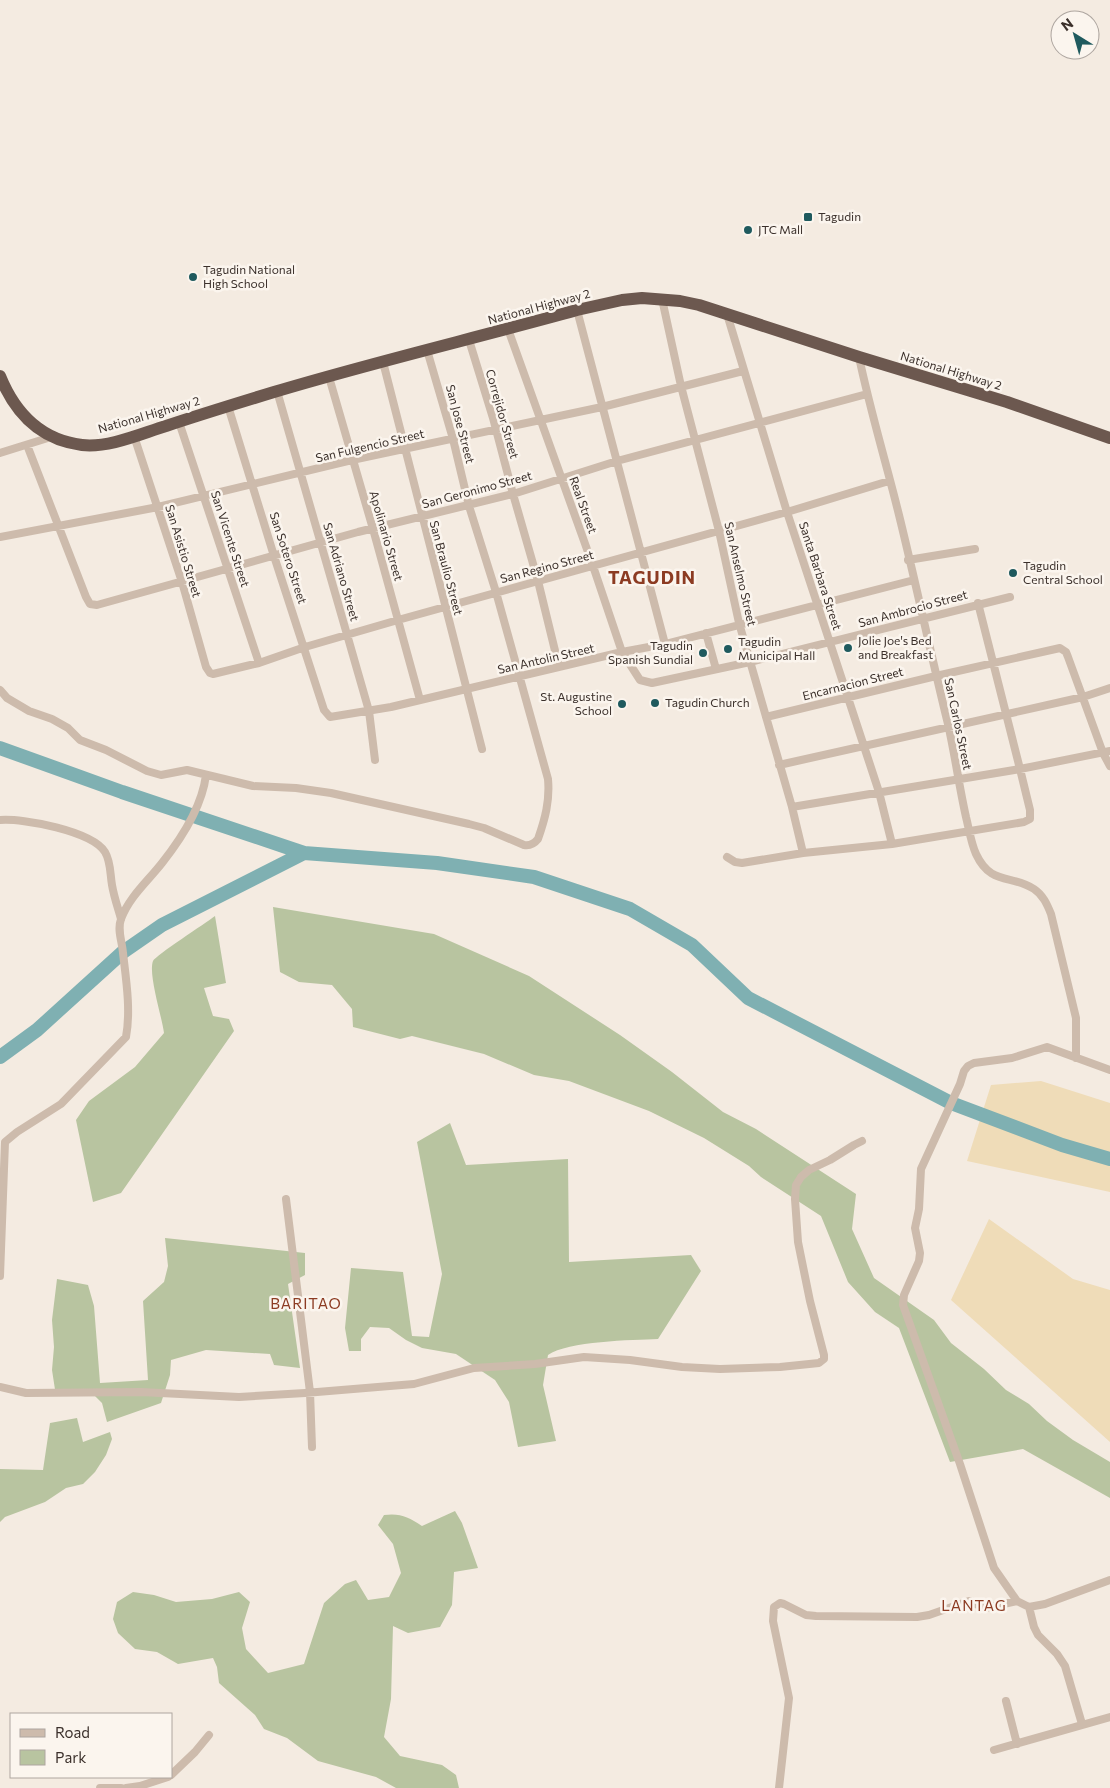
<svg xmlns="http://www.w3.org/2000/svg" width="1110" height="1788" font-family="Commissioner,sans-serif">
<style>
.green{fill:#b8c4a0}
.sand{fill:#efdcb8}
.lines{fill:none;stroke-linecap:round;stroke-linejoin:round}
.river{stroke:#7fb0b2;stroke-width:14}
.minor{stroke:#cdbbac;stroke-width:8}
.trunk{stroke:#6c584f;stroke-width:12}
.poi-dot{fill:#1f5a5e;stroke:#fbf5ee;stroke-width:2}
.labels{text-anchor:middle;stroke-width:5;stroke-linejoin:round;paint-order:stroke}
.poi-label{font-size:12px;fill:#3b302b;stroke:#fbf5ee;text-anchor:start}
.street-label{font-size:12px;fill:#3b302b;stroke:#fbf5ee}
.quarter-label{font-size:15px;letter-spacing:1px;fill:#8c3b22;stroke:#fbf5ee}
.district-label{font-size:18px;font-weight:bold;letter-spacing:1px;fill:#8c3b22;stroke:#fbf5ee}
</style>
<rect width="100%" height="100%" fill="#f4ebe1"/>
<path class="green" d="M273,907L434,934L529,976L620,1035L672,1072L723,1112L756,1129L856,1194L852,1229L874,1278L934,1320L951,1343L984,1369L1006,1390L1029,1404L1047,1421L1073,1440L1110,1462V1498L1023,1449L950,1462L899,1328L875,1312L848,1282L821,1216L761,1177L749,1166L704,1138L649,1111L569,1081L534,1075L484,1054L412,1036L400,1039L353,1027L352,1009L332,985L299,982L280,972Z
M215,916L226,983L204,988L213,1016L229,1019L234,1031L121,1193L93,1202L76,1120L89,1101L135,1067L164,1033C162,1017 148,974 153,961C156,955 206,923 215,916Z
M450,1123L466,1165L568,1159L569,1262L691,1255L701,1271L658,1339C632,1340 568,1341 548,1355L543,1385L556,1441L518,1447L509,1402L495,1380L456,1354L422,1348L406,1340L389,1328L370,1327L361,1339V1351H349L345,1328L351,1268L403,1272L412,1336L429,1337L442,1274L417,1142Z
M165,1238L305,1253V1275L288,1284L300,1368L274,1365L270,1354L206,1350L171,1360L170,1375L161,1403L107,1422L102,1403L93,1394L56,1396L52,1370L54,1347L52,1320L57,1279L88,1285L94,1306L100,1383L148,1380L143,1301L164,1282L168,1266Z
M77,1418L83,1442L110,1432L112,1439L106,1455L95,1472L83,1484L66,1488L45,1502L5,1517L0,1522V1469L43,1470L50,1423Z
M455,1511L462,1523L478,1568L454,1572L452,1605L440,1627L408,1633L393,1626L391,1699L384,1737L400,1756L442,1765L456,1775L459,1788H396L376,1777L318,1761L287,1738L264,1729L255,1715L219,1683L217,1667L213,1658L178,1664L157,1652L135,1649L118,1633L113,1619L117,1602L133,1592L154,1595L176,1602L212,1599L239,1592L250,1602L242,1628L246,1649L268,1673L304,1664L324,1603L345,1584L356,1580L368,1600L389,1597L401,1573L393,1544L378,1525L384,1515C401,1513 408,1517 422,1526Z"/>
<path class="sand" d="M1041,1081L1110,1103V1192L967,1161L991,1085Z
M989,1219L1073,1279L1110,1290V1442L951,1300Z"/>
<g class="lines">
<path class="river" d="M0,748L122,792L304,853L437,863L534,877L630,909L692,945L748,998L951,1103L1062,1145L1110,1159
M0,1057L37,1030L123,952L162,925L304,853"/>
<path class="minor" d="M662,299L681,386L719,531L739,623L792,807L803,853
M577,310L665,644
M727,314L787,512L879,792L892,844
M508,329L593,566L622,652L640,680L652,683L750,662L1010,597
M469,340L493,418L513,494L538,581L559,667
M859,357C870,410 886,462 899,515C916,584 931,655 948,724C955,755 959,786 966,817C969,829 971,843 976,854C991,886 1011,874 1034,889C1043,895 1047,904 1051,914L1076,1018V1058
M383,362L482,749
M329,377L373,529L420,700
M277,391L369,711L375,760
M228,406L274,556L324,710L330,717L391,707L622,652L665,644L914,580
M179,422L259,663
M134,436L182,582L206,667L210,673L213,674L259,663L305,647L398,620L787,512L889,481
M27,445L86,597L90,604L97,605L358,532L513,494L617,461L867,394
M0,453L51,437
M0,537L158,507L352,460L602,407L743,371
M908,560L975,549
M706,633L716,669
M0,690L7,698L29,711L52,719L68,728L80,740L106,750L147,771L161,775L187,770L253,786L296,788L331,793L469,824L484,828L524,845C530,846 534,844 538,839C545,819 550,801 548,779L496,592L469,506L453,439L427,350
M766,717L936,676L1060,648L1066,652L1068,657L1103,753L1110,766
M779,765L1083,697L1110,688
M792,807L1020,769L1110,751
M0,820C23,818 92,831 105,852C111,862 110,874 112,885C114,897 118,908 121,919
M727,857L735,862L742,863L803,853L892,844L1024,822L1030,819V810L1020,769L978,603
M1110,1070L1047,1047L1012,1058L974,1063L968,1066L964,1071L960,1084L921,1169L919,1209L915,1228L920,1253L919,1261L904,1295L903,1305L960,1464L994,1568L1017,1601L1029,1607L1045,1604L1110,1580
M286,1199L310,1392L312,1447
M0,1276L5,1142L17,1132L61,1104L126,1037C131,1010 126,979 123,953C122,941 117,930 121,919C129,897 148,881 162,863C181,839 202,807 206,775
M0,1387L26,1393L141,1392L239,1397L305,1393L414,1384L474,1368L535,1364L584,1357L630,1360L682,1367L720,1369L780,1367L819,1363L824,1359V1355L810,1301L798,1242L795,1199L796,1185L801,1177L809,1170L830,1160L854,1145L862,1141
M1029,1607L1034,1627L1038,1635L1057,1654L1065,1666L1082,1724
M1006,1701L1017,1744
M994,1750L1110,1717
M171,1775L195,1752L209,1735
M100,1788H121
M126,1788L140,1786L168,1777
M779,1788L789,1698L773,1621L774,1607L780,1603L784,1604L806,1615L816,1616L917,1617L929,1615L969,1601L985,1608L1017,1601"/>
<path class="trunk" d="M0,376C15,413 41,440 82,445C109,448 140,434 166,426C202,414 238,403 274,392C374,362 476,338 577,310L622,300L642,298L680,301L699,305L859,357L1007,402L1110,438"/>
</g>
<g class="poi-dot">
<rect x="803" y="212" width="10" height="10" rx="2.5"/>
<circle cx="748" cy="230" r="5"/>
<circle cx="193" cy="277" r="5"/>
<circle cx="1013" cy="573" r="5"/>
<circle cx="848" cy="648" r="5"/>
<circle cx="728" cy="649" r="5"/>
<circle cx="703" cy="653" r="5"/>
<circle cx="655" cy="703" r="5"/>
<circle cx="622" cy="704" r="5"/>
</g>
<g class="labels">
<g class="poi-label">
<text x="818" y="221">Tagudin</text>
<text x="758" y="234">JTC Mall</text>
<text x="203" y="274">Tagudin National<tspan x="203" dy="14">High School</tspan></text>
<text x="1023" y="570">Tagudin<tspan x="1023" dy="14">Central School</tspan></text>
<text x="858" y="645">Jolie Joe's Bed<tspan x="858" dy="14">and Breakfast</tspan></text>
<text x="738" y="646">Tagudin<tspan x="738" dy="14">Municipal Hall</tspan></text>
<text x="693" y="650" text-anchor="end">Tagudin<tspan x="693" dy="14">Spanish Sundial</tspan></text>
<text x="612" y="701" text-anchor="end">St. Augustine<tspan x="612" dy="14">School</tspan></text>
<text x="665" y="707">Tagudin Church</text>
</g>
<g class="street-label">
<text transform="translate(539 307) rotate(-15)" y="4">National Highway 2</text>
<text transform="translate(951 371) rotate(17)" y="4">National Highway 2</text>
<text transform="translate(502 414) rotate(74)" y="4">Correjidor Street</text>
<text transform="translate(149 415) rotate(-16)" y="4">National Highway 2</text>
<text transform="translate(460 424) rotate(75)" y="4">San Jose Street</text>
<text transform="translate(370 446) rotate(-13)" y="4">San Fulgencio Street</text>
<text transform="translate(477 490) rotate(-15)" y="4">San Geronimo Street</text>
<text transform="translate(583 505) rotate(70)" y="4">Real Street</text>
<text transform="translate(386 536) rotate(74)" y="4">Apolinario Street</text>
<text transform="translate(230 539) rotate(72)" y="4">San Vicente Street</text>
<text transform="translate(183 551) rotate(73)" y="4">San Asistio Street</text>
<text transform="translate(288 558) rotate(72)" y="4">San Sotero Street</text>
<text transform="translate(547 567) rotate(-15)" y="4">San Regino Street</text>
<text transform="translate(446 568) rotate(75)" y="4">San Braulio Street</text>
<text transform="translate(341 572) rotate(74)" y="4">San Adriano Street</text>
<text transform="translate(740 574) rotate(77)" y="4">San Anselmo Street</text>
<text transform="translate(820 576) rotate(72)" y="4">Santa Barbara Street</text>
<text transform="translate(913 609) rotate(-15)" y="4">San Ambrocio Street</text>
<text transform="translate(546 659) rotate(-13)" y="4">San Antolin Street</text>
<text transform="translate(853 684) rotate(-14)" y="4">Encarnacion Street</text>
<text transform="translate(958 724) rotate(78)" y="4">San Carlos Street</text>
</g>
<g class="quarter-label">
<text x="306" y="1309">BARITAO</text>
<text x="974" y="1611">LANTAG</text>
</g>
<g class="district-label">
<text x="652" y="584">TAGUDIN</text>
</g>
</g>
<rect x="10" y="1713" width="162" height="65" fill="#fbf5ee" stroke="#aea6a0"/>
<rect x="20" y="1729" width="25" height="8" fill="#cdbbac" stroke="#aea6a0"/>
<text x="55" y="1738" font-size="15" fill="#3b302b">Road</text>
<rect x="20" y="1750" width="25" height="15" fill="#b8c4a0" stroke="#aea6a0"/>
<text x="55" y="1763" font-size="15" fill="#3b302b">Park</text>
<g transform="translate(1075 35) rotate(323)"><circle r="24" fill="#fbf5ee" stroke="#aea6a0"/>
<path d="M0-4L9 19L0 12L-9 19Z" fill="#1f5a5e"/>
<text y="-8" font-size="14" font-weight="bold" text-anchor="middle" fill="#3b302b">N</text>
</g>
</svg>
